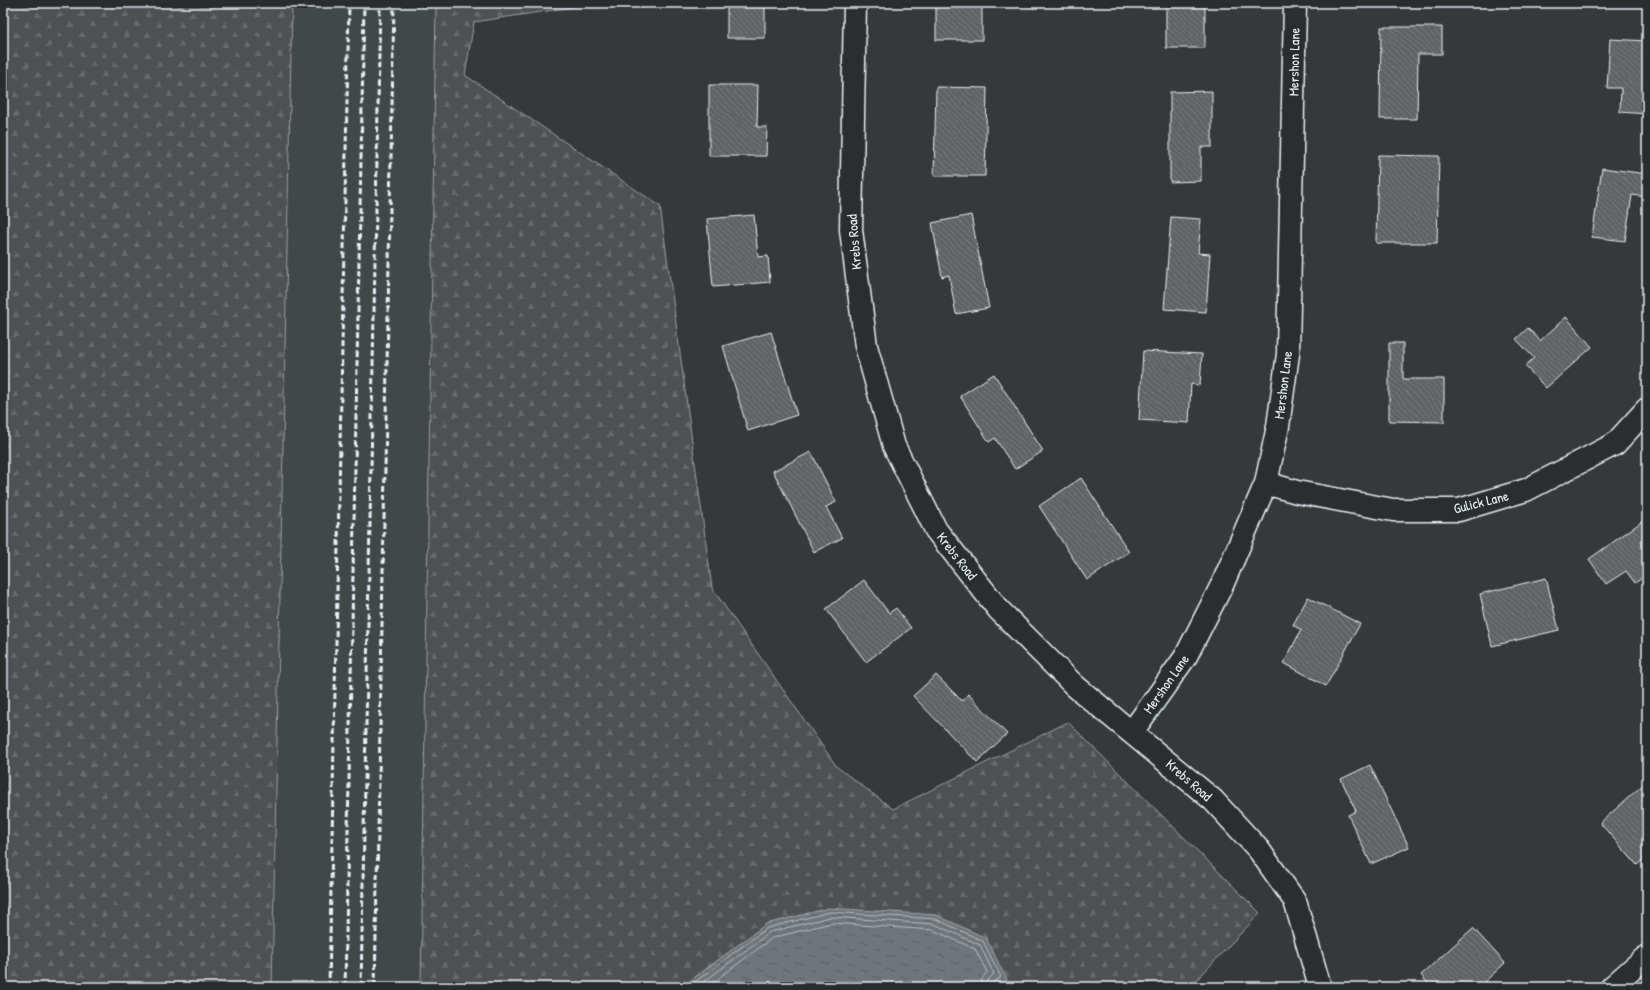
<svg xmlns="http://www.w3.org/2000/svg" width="1650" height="990" font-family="'Patrick Hand',sans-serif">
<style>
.built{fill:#424647}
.forest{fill:url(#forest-firs);stroke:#9aa1a5}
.water{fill:url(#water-ripples);stroke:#a0a7ac}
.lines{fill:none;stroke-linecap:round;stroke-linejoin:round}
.shore{stroke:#b8bfc5;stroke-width:1}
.building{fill:url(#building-back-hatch);stroke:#e8f1f8}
.street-casing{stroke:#e8f1f8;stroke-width:25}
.street{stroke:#2a2d2e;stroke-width:22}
.rail{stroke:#e8f1f8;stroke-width:3;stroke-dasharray:6 3;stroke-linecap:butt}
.labels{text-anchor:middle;stroke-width:3.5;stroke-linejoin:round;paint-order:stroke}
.street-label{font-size:14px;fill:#e8f1f8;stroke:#2a2d2e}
</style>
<defs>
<pattern id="forest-firs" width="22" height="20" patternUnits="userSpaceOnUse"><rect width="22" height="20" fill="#4d5152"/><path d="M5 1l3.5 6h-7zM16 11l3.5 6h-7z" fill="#676a6c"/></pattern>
<pattern id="water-ripples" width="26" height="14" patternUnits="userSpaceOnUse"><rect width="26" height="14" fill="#707579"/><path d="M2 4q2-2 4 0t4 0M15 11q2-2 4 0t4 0" fill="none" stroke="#5b5e62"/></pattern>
<pattern id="building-back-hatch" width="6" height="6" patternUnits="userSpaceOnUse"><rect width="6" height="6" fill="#5f6365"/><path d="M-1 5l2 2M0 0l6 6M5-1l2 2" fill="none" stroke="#767a7c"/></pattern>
</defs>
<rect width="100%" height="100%" fill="#35393a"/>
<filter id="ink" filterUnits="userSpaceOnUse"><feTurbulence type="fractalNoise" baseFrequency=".025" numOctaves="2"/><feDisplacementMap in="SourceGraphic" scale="8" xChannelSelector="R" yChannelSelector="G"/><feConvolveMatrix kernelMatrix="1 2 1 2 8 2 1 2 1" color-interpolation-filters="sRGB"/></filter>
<g filter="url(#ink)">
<path class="built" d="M292,3H436L421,987H272Z"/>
<path class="forest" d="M3,3H292L272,987H3Z
M436,3H600L474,22L465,75L660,206L712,588L837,767L893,809L1068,722L1260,913L1190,987H421Z"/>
<path class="water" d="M829,908L936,915L986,938L1007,980L991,987H682L766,924Z"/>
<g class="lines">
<path class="shore" d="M688,987L767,928L830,912L936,919L983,941L1001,977L992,983L991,987
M697,987L770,932L830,917L934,924L980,945L994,974L987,981L986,987
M707,987L772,938L831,923L933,930L975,949L987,972L982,979L980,987"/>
</g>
<path class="building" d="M727,3H765V38H727Z
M936,3H982V40H936Z
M1166,3H1205V48H1166Z
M1381,27H1442V54H1418L1417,119H1380Z
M1610,39L1647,41V114L1620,112L1621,88H1607Z
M709,85H758L757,127H767L766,156H709Z
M936,87L987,88L985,176H934Z
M1212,91V147H1201V181L1170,182V92Z
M1378,155L1439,156L1437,243H1376Z
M1602,168L1647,174V197L1632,195L1625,241L1592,237Z
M754,215L758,257L768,256L770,282L713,287L707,219Z
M971,215L989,308L956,314L949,275L942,277L932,223Z
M1171,217L1201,219L1198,253L1210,254L1206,312L1164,309Z
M1566,317L1592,347L1546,388L1525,366L1534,358L1516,339L1528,328L1540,341Z
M771,332L797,415L748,431L723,346Z
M1389,343H1403V379H1444V422L1389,421Z
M1143,351L1202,354L1200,385L1191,384L1189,423L1139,420Z
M994,374L1043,451L1015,469L995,438L989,442L960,396Z
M811,452L836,502L826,507L842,538L814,552L773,471Z
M1081,478L1129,552L1087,580L1039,506Z
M1647,518V574L1635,583L1626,571L1606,584L1589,559Z
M1546,578L1559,630L1492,646L1480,594Z
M864,580L889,613L896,608L911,628L866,662L826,609Z
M1308,597L1360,624L1326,686L1284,663L1301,630L1293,625Z
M936,675L962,701L968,694L1007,734L977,762L913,696Z
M1370,765L1409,847L1371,864L1348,815L1356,811L1341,779Z
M1647,781V856L1637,865L1600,823Z
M1473,928L1505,963L1479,987H1431L1421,975Z"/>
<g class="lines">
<defs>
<path id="street" d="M855,3L851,230L866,346L894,446L936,530L999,610L1075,686L1213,800L1259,850L1295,901L1320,987
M1266,483L1297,492L1393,510H1459L1526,490L1615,444L1647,409
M1132,732L1186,656L1223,583L1266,483L1278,426L1288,354L1295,3
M1612,987L1647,956"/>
</defs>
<use href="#street" class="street-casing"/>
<use href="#street" class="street"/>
<path class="rail" d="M329,987L349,3
M345,987L364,3
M361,987L380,3
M375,987L394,3"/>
</g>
</g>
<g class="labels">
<g class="street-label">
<text transform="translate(1294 62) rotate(-89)" y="5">Mershon Lane</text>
<text transform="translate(854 242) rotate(-95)" y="5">Krebs Road</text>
<text transform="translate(1283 385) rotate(-83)" y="5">Mershon Lane</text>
<text transform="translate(1481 502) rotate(-14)" y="5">Gulick Lane</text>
<text transform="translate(957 556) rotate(52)" y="5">Krebs Road</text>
<text transform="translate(1166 684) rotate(-55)" y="5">Mershon Lane</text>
<text transform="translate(1189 780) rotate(41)" y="5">Krebs Road</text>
</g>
</g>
<rect width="1650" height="990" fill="none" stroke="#2a2d2e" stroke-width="16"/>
<rect x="8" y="8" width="1634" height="974" fill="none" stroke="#e8f1f8" stroke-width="1.5" filter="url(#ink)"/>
</svg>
